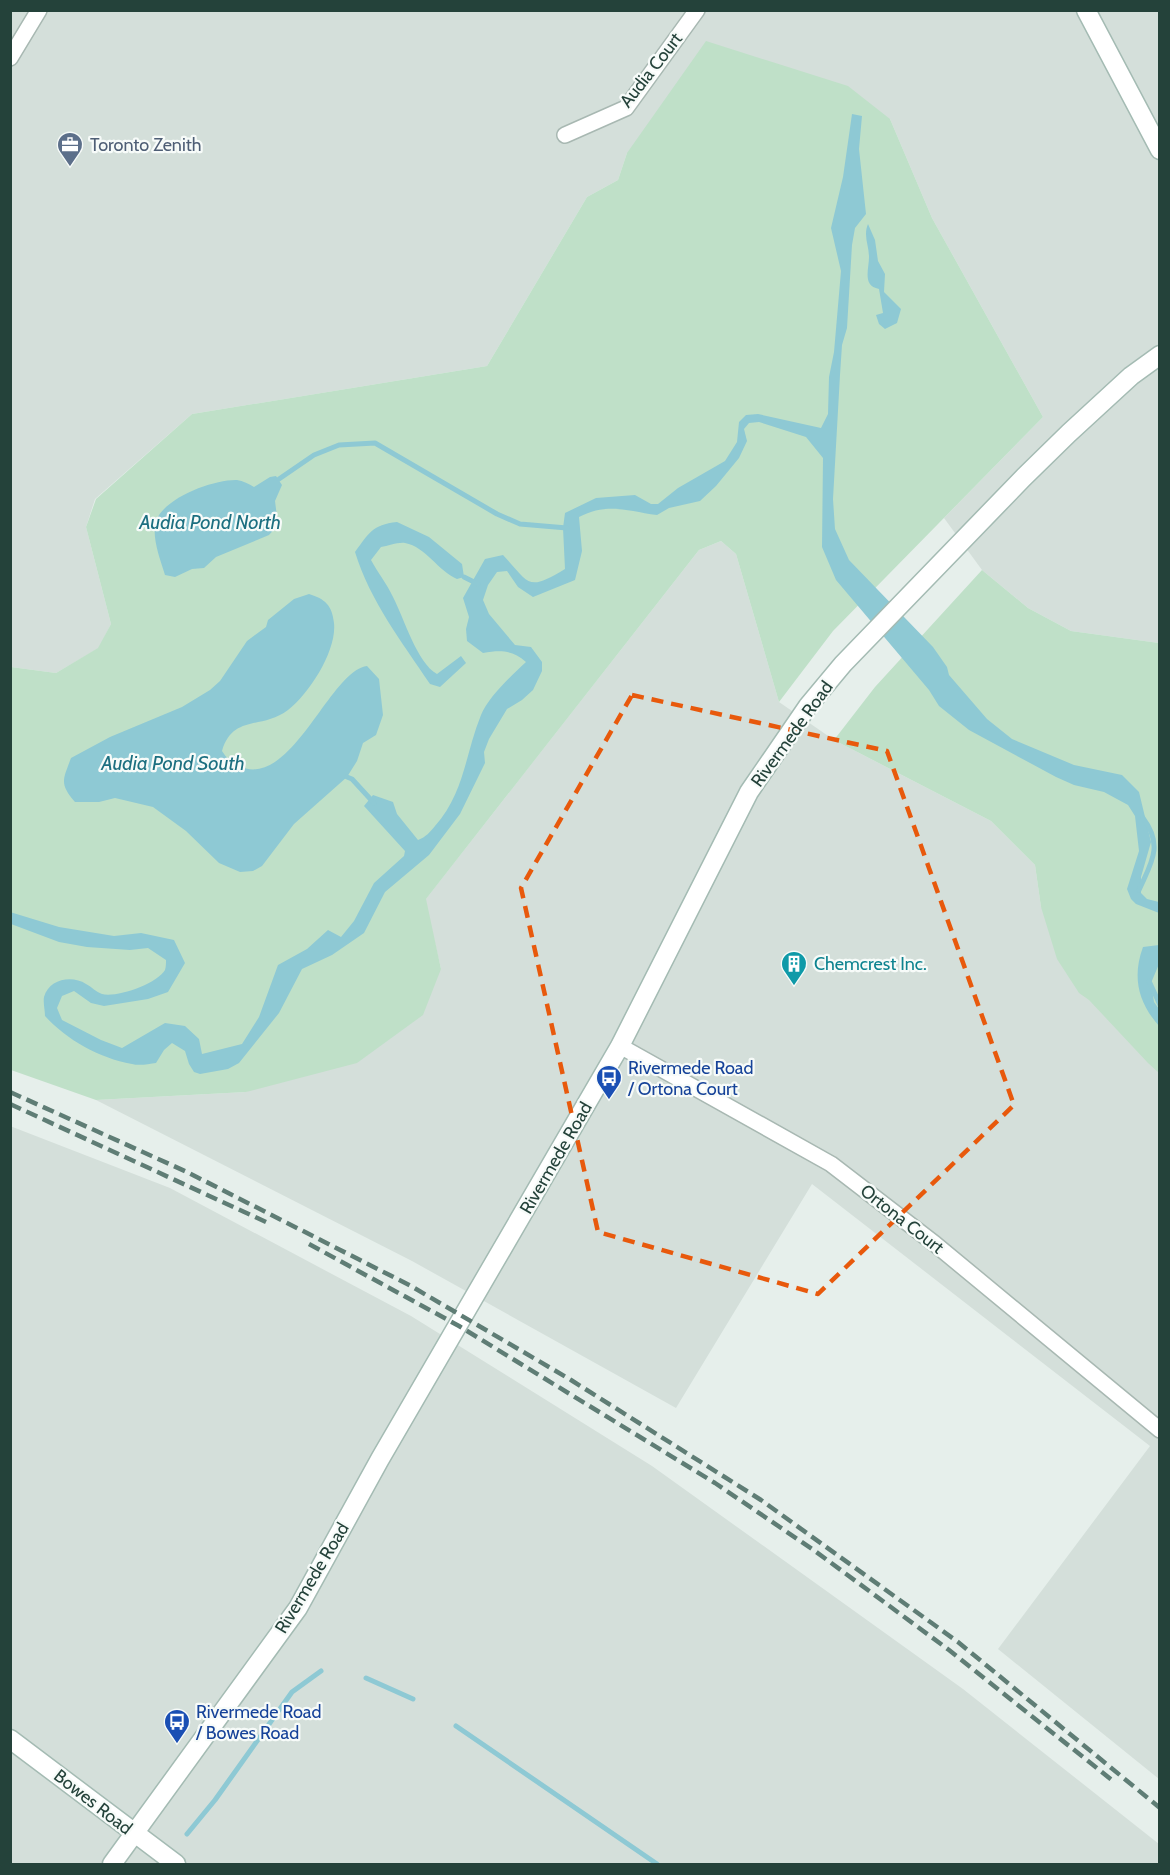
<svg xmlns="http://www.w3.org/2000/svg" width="1170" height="1875" font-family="Cabin,sans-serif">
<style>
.built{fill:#d4dfda}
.green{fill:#bfe0c8}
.water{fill:#8ec9d4}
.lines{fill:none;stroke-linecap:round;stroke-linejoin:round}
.stream{stroke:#8ec9d4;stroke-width:5}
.street-casing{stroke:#a8b8b2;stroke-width:18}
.secondary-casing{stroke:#a4bbb3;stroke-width:21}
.street{stroke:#fff;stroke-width:15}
.secondary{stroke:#fff;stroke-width:18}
.rail{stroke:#5f7d75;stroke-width:4.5;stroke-dasharray:12 6;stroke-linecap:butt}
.marked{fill:none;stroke:#e8590c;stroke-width:4.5;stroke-dasharray:12 8;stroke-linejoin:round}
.labels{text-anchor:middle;stroke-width:4.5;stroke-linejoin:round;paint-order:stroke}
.street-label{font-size:18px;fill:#24423a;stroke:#f7fbf9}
.service-label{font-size:18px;fill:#4e5e75;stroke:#f7fbf9;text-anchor:start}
.culture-label{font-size:18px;fill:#0d838f;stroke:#f7fbf9;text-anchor:start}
.transit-label{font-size:18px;fill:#164399;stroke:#f7fbf9;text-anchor:start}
.water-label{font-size:20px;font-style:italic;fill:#1c6f80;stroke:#f7fbf9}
</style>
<rect width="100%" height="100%" fill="#e6efeb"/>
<path class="built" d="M11,11H1159V643L1071,631L1028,608L982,570L944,518L1043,417L932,218L890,119L627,153L618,180L587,197L487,366L192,414L95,499L86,527L111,624L99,648L56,673L11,667Z
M721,541L736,554L779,702L834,740L991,821L1035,865L1041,907L1159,1052V1779L998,1649L1150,1446L812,1184L676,1408L412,1261L96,1100L246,1092L441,969L425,900L699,550Z
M10,1126L170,1188L411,1316L652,1466L963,1689L1159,1844V1864H11Z"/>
<path class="green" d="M706,41L848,86L890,119L932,218L1043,417L833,631L779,702L736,554L721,541L699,550L426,899L441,969L423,1015L357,1063L246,1092L96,1100L11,1070V667L56,673L98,648L111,624L86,527L96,499L192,414L487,366L587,197L618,180L627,153Z
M982,570L1028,608L1071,631L1159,643V1073L1148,1063L1089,1000L1079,993L1057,959L1041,907L1035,865L991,821L834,740L875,687Z"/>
<path class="water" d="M852,114L862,116L859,149L866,214L855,228L852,245L847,328L842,345L840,375L833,499L835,529L849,560L933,647L947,667L949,675L987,719L1012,739L1074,765L1122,775L1139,792L1151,842L1141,877V893L1147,899L1159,902V913L1136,904L1131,899L1127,889L1139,851L1135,816L1128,805L1104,792L1074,785L1056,777L969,730L939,706L929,690L836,580L822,547L823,458L806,437L759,422L749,423L744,429L747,441L739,458L716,486L700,501L669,508L657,515C628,511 607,502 579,517L582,551L575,580L533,597L518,587L507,571L497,572L488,585L483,600L489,614L515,645L531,647L542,662V671L533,690L522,700L507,709L489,739L484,752L485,763L460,814L429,855L385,892L364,933L332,955L302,969L279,1013L239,1063L228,1069L200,1074L194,1072L189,1064L185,1051L172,1043L164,1050L156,1063C149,1064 139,1066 132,1064C99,1058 67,1040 45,1016C45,1010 43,1003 44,997C49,979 72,975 86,984C92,987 96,992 102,994C116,998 157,984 165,970C166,967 166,963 166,960L148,948L130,950L87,947L59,942L11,924L10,912L59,927L114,936L141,933L174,940L185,963L168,992L148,999L104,1006L91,1003L74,991L62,996L57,1008L62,1020L101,1040L122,1048L165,1023L185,1026L199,1039L202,1054L242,1044L259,1017L278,965L307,949L328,930L341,937L354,921L374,883L404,856L405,851L364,806L373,795L393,802L397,814L418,840C426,837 430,832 435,826C465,792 465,754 481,715C488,697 512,675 526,662C512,650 501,650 483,653L467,641L466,629L469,617L463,598L485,559L503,555C530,584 527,592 565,569L563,528L565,513L596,498L635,495L651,504H658L678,488L725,461L737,442L739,422L746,415L758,414L821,428L828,414L829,377L834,352L841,271L831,228L843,177Z
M868,224L875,240L878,261L885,274L884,292L901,309L897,323L885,329L879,324L876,315L883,313L879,289C862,286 869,269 869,257C869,245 863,236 868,224Z
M276,476L282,485L275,501L278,525L269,535L216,557L204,568L192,569L175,577L165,575C160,559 153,541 155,525C159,499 214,479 237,480C243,481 249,484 254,487L270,477Z
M397,522L429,537L462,564L464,577L457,579C438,571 426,547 405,543C398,542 388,546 381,547L371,560C378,573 387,584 393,597C404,618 417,663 437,674L461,656L466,663L440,687L430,684C402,642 370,601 355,552C369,533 372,525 397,522Z
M309,594C325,599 332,605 334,623C337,650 310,693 288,710C262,730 233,714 222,751C227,759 231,761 239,766C291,791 330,670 367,666L379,679L383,715L376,735L363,743L357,761L347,777L294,824L262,866L253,871L240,872L219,863L186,831L153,807L115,798L99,802H75C59,783 63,780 71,758L110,737L182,707L210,690L220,681L247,641L266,627L268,620L294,599Z
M1159,945V964L1151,983L1154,1002L1159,1009V1026C1138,1002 1132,977 1143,947Z"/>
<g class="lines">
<path class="stream" d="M279,479L314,455L339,445L375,443L497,514L520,524L567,528
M464,577L478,584
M347,777L352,779L374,803
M1139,890C1151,863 1164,846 1143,818
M1149,981L1160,1005
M366,1678L413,1699
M456,1726L657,1864
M187,1834L215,1800L292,1692L321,1671"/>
<defs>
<path id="street" d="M10,58L39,10
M565,135L626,108L697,10
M620,1046L831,1164L935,1244L1160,1430"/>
<path id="secondary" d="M1086,10L1160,150
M10,1739L176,1864
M112,1864L298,1608L380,1459L620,1046L749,792L808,706L843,664L1024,477L1069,433L1131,376L1160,355"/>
</defs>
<use href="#street" class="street-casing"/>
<use href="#secondary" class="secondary-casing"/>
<use href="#street" class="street"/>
<use href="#secondary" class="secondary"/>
<path class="rail" d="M10,1092L187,1172L411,1286L571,1380L761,1500L958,1642L1160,1808
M10,1104L266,1222
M309,1244L459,1326L715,1483L815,1551L949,1650L1113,1781"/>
</g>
<path class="marked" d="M632,695L887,751L1014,1105L818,1294L598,1232L521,888Z"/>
<defs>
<symbol id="office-pin" viewBox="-11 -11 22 30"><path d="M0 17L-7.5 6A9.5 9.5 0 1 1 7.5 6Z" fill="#5c6f8a" stroke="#f7fbf9"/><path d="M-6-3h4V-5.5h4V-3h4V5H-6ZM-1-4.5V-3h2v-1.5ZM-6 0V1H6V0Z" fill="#fff"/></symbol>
<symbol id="building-pin" viewBox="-11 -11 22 30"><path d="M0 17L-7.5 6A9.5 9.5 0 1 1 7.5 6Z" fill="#0f9aa8" stroke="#f7fbf9"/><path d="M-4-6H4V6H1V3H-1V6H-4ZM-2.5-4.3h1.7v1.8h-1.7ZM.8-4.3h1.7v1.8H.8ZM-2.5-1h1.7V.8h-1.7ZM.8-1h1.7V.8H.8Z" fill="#fff"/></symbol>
<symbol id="bus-pin" viewBox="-11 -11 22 30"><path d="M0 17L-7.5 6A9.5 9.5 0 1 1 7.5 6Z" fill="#1a4fb4" stroke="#f7fbf9"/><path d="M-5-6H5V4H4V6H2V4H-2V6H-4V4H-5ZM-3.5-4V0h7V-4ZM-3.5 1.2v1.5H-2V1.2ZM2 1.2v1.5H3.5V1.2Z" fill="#fff"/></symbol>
</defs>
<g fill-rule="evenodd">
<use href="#office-pin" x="55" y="130" width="30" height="40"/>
<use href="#building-pin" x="779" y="949" width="30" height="40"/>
<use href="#bus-pin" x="594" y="1063" width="30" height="40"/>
<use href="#bus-pin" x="162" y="1707" width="30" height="40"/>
</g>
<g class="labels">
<g class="street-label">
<text transform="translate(651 70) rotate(-52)" y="6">Audia Court</text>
<text transform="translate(792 734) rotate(-54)" y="6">Rivermede Road</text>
<text transform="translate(556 1158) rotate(-60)" y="6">Rivermede Road</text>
<text transform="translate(902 1219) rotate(38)" y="6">Ortona Court</text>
<text transform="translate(312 1578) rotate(-59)" y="6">Rivermede Road</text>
<text transform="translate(93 1802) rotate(38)" y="6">Bowes Road</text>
</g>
<g class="service-label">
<text x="90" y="151">Toronto Zenith</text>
</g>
<g class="culture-label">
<text x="814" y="970">Chemcrest Inc.</text>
</g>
<g class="transit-label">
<text x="628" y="1074">Rivermede Road<tspan x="628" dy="21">/ Ortona Court</tspan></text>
<text x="196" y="1718">Rivermede Road<tspan x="196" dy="21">/ Bowes Road</tspan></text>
</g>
<g class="water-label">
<text x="210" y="529">Audia Pond North</text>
<text x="173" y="770">Audia Pond South</text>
</g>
</g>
<rect width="1170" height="1875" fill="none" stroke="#24423a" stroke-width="24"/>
</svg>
